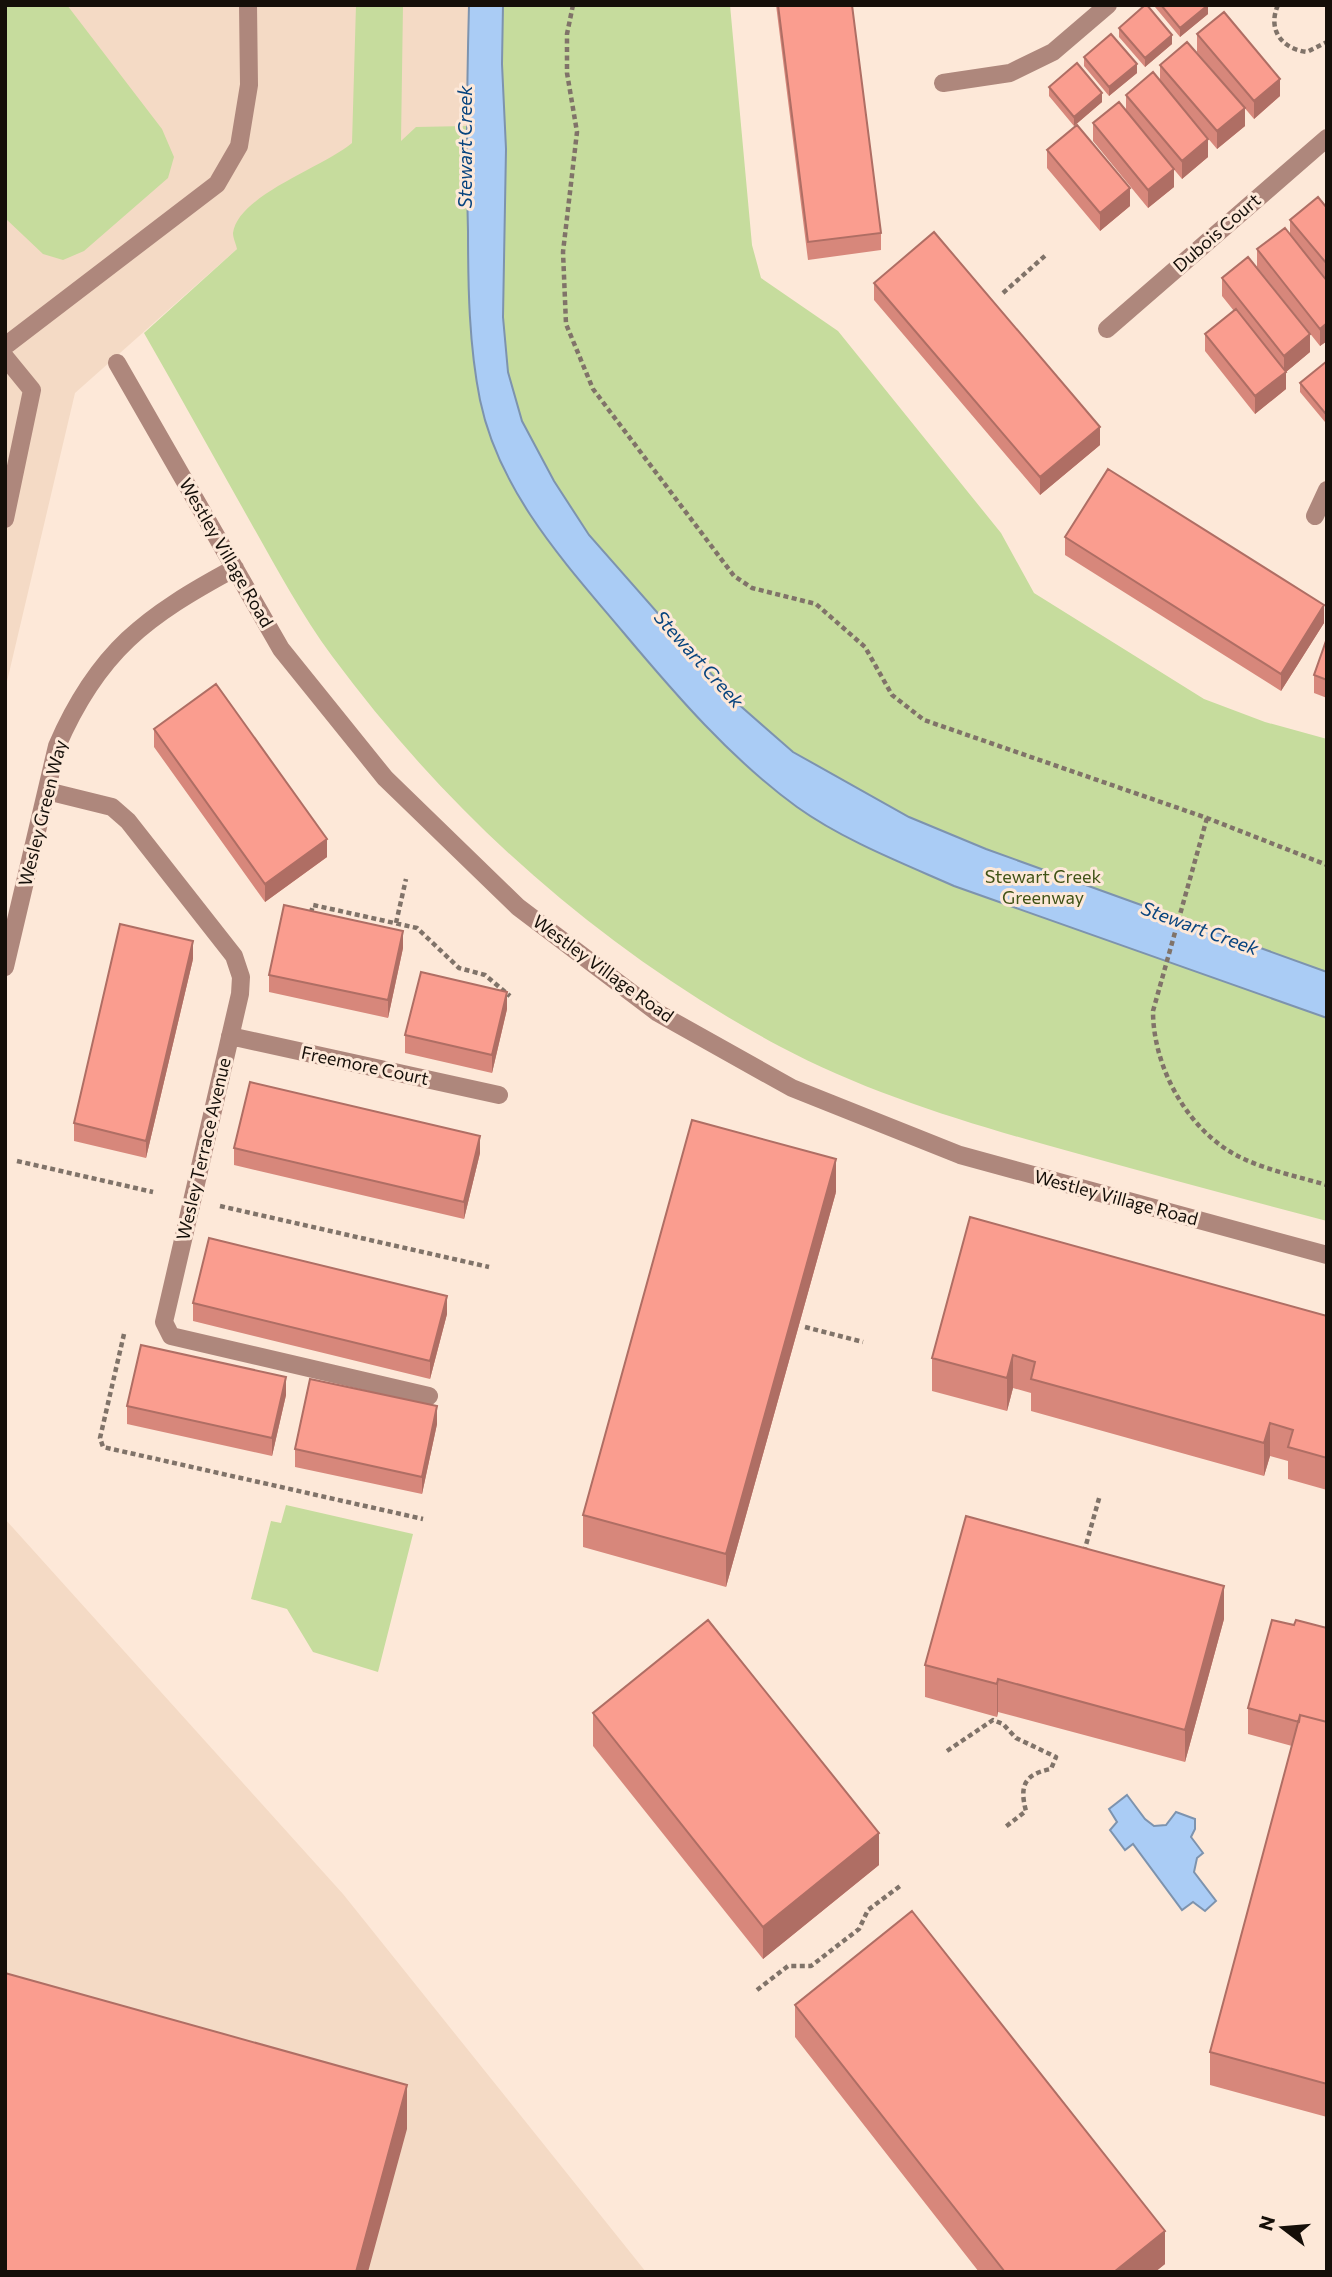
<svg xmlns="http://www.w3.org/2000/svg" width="1332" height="2277" font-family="Commissioner,sans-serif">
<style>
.built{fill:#f4dac5}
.green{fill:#c6dc9d}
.water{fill:#aaccf5;stroke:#7d93ae;stroke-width:2}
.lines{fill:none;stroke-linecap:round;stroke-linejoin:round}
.path{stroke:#807369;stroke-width:4.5;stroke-dasharray:5 3.5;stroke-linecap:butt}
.service{stroke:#ae877c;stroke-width:18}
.minor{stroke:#ae877c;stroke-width:18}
.wall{fill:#d7877b}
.shaded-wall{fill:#af6e64}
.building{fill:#fa9d8f;stroke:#af6e64;stroke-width:2}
.labels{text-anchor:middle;stroke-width:6;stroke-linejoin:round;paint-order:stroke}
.street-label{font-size:18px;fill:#150f09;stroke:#fde8d8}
.park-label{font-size:18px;fill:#405216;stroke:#fde8d8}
.water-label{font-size:19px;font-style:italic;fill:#07437e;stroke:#fde8d8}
</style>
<rect width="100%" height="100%" fill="#fde8d8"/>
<path class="built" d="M5,5H482L798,808L725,791L237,249L75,393L5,690Z
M5,1519L343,1894L646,2272H5Z"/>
<path class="green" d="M5,5H67L162,129L174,157L168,178L84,251L63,260L43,254L5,218Z
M356,5H403L401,141L416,127L466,126L469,299L480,401L579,580L675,694L757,775L799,808L583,564L504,400L482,5H730L752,245L761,278L838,331L1001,533L1034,593L1204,699L1265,722L1327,739V1221C1244,1199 1161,1177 1079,1154C977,1126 873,1096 779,1046C602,951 451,817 332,656C301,614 276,567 251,523C215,459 180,396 144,333L237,249C236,244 233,238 233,233C238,195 324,167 352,143Z
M286,1505L413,1534L378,1672L313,1652L287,1609L251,1599L271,1521L281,1523Z"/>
<path class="water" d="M469,5H503L502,64L506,149L503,317L508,372L522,421L554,481L589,535L736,702L793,752L909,817L986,849L1327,972V1018L954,886C902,863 843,840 797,807C731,759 675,694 623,632C565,563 499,492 480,400C469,345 468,287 468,231C466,155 467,80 469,5Z
M1127,1795L1145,1819L1154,1826L1166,1825L1176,1812L1195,1819V1829L1191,1837L1203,1853L1197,1858L1194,1872L1216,1901L1205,1911L1193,1902L1182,1910L1133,1844L1125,1850L1110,1830L1117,1822L1109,1809Z"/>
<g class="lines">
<path class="path" d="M573,5L567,34V73L577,132L563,252L566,324L593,389L734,576L752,588L816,604L865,647L892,695L924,720L1207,818L1327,865
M1278,5C1267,30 1282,49 1307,52L1327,42
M1003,293L1047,254
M1207,818L1153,1011C1153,1069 1190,1135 1244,1159C1270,1171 1299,1177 1327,1185
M311,913L313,905L417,928L459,968L485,975L510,996
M396,923L406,879
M17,1161L153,1192
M220,1206L489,1267
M805,1327L863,1342
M124,1334L100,1438L103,1447L423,1519
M1084,1552L1100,1495
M947,1751L993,1720L1003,1724L1016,1738L1056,1757L1051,1769C1025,1774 1019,1785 1026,1811L1004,1828
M757,1990L788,1966H811L859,1929L868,1910L900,1886"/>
<path class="service" d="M943,83L1010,73L1053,52L1108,5
M5,346L217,184L239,146L249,85L248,5
M5,357L32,390L5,519
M1315,516L1327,490"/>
<path class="minor" d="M1107,329L1327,138
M117,363L281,649L385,778L518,907L658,1013L792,1088L960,1155L1327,1255
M47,791L112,807L128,821L234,956L241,977L240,994L164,1322L171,1336L429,1396
M5,967L57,746C98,651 146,616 235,568
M230,1036L499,1095"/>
</g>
<path class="wall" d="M776,5H852L881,233V250L808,260Z
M1155,5H1208V14L1180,37L1155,7Z
M1119,28L1172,44L1145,67L1119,37Z
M1197,34L1280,96L1254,119L1197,52Z
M1084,57L1137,73L1109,96L1084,66Z
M1160,65L1245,126L1217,149L1195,123L1208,157L1182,179L1167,161L1174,187L1148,208L1093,141V123L1126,110V95L1160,81Z
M1049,87L1102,102L1074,126L1049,96Z
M1047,150L1130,206L1100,231L1047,168Z
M1327,190V341L1320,346L1257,267V249L1290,235V220L1325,206V191Z
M1222,278L1310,352L1286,372V389L1255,414L1205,351V334L1234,311L1222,296Z
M874,283L1100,445L1040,495L874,300Z
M1327,361L1325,422L1300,392V383Z
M1065,537L1324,623L1281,691L1065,555Z
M1327,638V698L1314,693V675Z
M154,729L327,857L265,902L154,747Z
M403,948L388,1018L269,992V975Z
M193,959L146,1158L74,1141V1123Z
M507,1009L492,1073L405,1053V1035Z
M234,1148L480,1153L464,1219L234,1165Z
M836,1192L726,1587L583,1547V1515Z
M193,1303L447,1314L430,1379L193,1321Z
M1327,1316V1490L1288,1479V1461L1270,1456L1264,1476L1031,1411V1393L1013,1388L1007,1411L932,1391V1358Z
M286,1395L272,1456L127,1424V1406Z
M437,1424L422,1494L295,1467V1449Z
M1224,1619L1185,1762L998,1712L997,1717L925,1697V1665Z
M1294,1625L1327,1628V2117L1210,2085V2052L1292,1746L1248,1734V1708Z
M593,1713L879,1865L763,1959L593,1746Z
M795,2005L1165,2264L1155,2272H979L795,2037Z"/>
<path class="shaded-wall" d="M1208,5V14L1180,37V28Z
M1172,35V44L1145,67V58Z
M1137,64V73L1109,96V87Z
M1280,79V96L1254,119V101Z
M1102,93V102L1074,126V117Z
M1245,108V126L1217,149V131Z
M1208,139V157L1182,179V161Z
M1174,169V187L1148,208V190Z
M1130,188V206L1100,231V213Z
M1327,323V341L1320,346V329Z
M1310,334V352L1286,372V389L1255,414V396L1284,373V356Z
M1100,427V445L1040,495V477Z
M1324,605V623L1281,691V674Z
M327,839V857L265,902V884Z
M403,931V948L388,1018V1000Z
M193,941V959L146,1158V1141Z
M507,992V1009L492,1073V1055Z
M480,1136V1153L464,1219V1202Z
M836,1159V1192L726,1587V1554Z
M447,1296V1314L430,1379V1361Z
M1013,1355V1388L1007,1411V1378Z
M286,1377V1395L272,1456V1438Z
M437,1406V1424L422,1494V1477Z
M1270,1423V1456L1264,1476V1443Z
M1224,1586V1619L1185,1762V1730Z
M998,1679V1712L997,1717V1684Z
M879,1833V1865L763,1959V1927Z
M407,2085V2129L368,2272H356Z
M1165,2231V2264L1155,2272H1114Z"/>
<path class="building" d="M778,5H852L881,233L808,242Z
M1145,5H1147L1172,35L1145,58L1119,28Z
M1161,5H1208L1180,28Z
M1224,12L1280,79L1254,101L1197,34Z
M1111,34L1137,64L1109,87L1084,57Z
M1187,42L1245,108L1217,131L1160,65Z
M1077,63L1102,93L1074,117L1049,87Z
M1153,72L1208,139L1182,161L1126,95Z
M1119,102L1174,169L1148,190L1093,123Z
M1077,125L1130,188L1100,213L1047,150Z
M1318,197L1327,208V264L1290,220Z
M1285,228L1327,281V323L1320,329L1257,249Z
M934,232L1100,427L1040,477L874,283Z
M1248,257L1310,334L1284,356L1222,278Z
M1236,309L1286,372L1255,396L1205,334Z
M1327,361V412L1325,413L1300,383Z
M1108,469L1324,605L1281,674L1065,537Z
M1327,638V680L1314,675Z
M216,684L327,839L265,884L154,729Z
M284,905L403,931L388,1000L269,975Z
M120,924L193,941L146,1141L74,1123Z
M421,972L507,992L492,1055L405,1035Z
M250,1082L480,1136L464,1202L234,1148Z
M692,1120L836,1159L726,1554L583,1515Z
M970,1217L1327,1316V1458L1288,1447L1293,1430L1270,1423L1264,1443L1031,1379L1035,1362L1013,1355L1007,1378L932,1358Z
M209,1238L447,1296L430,1361L193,1303Z
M141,1345L286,1377L272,1438L127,1406Z
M310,1379L437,1406L422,1477L295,1449Z
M966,1516L1224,1586L1185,1730L998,1679L997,1684L925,1665Z
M708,1620L879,1833L763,1927L593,1713Z
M1272,1620L1294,1625L1296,1620L1327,1628V1722L1300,1715L1299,1722L1248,1708Z
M1300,1715L1327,1722V2084L1210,2052Z
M912,1911L1165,2231L1114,2272H1005L795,2005Z
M5,1973L407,2085L356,2272H5Z"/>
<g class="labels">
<g class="street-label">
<text transform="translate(1217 233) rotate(-41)" y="6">Dubois Court</text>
<text transform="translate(226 553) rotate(60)" y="6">Westley Village Road</text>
<text transform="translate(43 813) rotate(-76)" y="6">Wesley Green Way</text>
<text transform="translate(603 969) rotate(36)" y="6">Westley Village Road</text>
<text transform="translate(365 1066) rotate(12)" y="6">Freemore Court</text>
<text transform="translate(204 1149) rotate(-77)" y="6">Wesley Terrace Avenue</text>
<text transform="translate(1116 1198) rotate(15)" y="6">Westley Village Road</text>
</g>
<g class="park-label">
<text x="1043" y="883">Stewart Creek<tspan x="1043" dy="21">Greenway</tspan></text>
</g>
<g class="water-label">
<text transform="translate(465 147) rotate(-90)" y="7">Stewart Creek</text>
<text transform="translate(699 659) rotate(48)" y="7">Stewart Creek</text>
<text transform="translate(1200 928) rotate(20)" y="7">Stewart Creek</text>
</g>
</g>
<rect width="1332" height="2277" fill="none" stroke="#150f09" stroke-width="14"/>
<g transform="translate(1283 2228) rotate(286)" stroke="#fde8d8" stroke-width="5" paint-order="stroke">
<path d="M0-5L12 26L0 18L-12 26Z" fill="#150f09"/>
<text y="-10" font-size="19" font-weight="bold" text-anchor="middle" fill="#150f09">N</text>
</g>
</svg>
